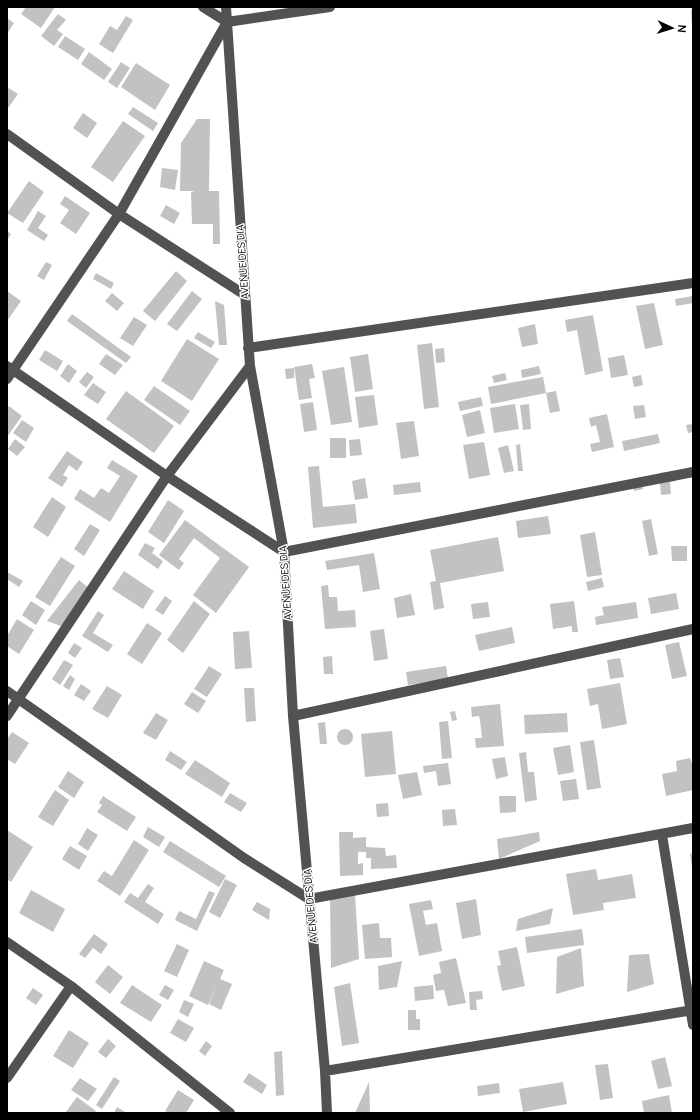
<svg xmlns="http://www.w3.org/2000/svg" width="700" height="1120" font-family="Manrope,sans-serif">
<style>
.building{fill:#c2c2c2}
.lines{fill:none;stroke-linecap:round;stroke-linejoin:round}
.minor{stroke:#525252;stroke-width:10}
.labels{text-anchor:middle;stroke-width:3;stroke-linejoin:round;paint-order:stroke}
.street-label{font-size:10px;fill:#000;stroke:#fff}
</style>
<rect width="100%" height="100%" fill="#fff"/>
<path class="building" d="M26,7H55L41,28L21,14Z
M693,9V26L692,27L691,10Z
M58,14L66,20L57,30L63,34L54,46L41,36Z
M126,16L133,20L113,53L99,44L110,26L117,30Z
M7,18L14,23L7,34Z
M65,36L85,49L78,60L58,47Z
M89,52L112,69L104,80L81,64Z
M121,62L130,68L117,88L108,82Z
M136,63L170,85L155,110L121,87Z
M9,88L18,94L8,108L7,90Z
M133,107L158,123L153,131L128,114Z
M83,113L97,123L87,138L73,128Z
M197,119H210L209,191H219L220,244H213V224H192L191,192L195,191H180L181,143Z
M123,121L145,136L113,182L91,167Z
M162,168L178,170L175,190L160,187Z
M29,181L44,192L23,223L7,213Z
M65,196L90,213L76,234L60,223L69,210L60,204Z
M166,205L180,213L174,224L160,216Z
M38,211L46,216L38,228L48,235L44,241L27,230Z
M7,231L11,234L7,240Z
M46,262L52,265L44,280L37,276Z
M176,271L187,281L155,321L143,311Z
M96,273L114,283L111,289L93,279Z
M7,291L21,301L7,321Z
M192,291L202,299L177,331L167,324Z
M112,293L124,303L117,311L105,301Z
M693,296V303L676,306L675,299Z
M215,301L224,305L227,345H219Z
M654,303L663,345L645,349L636,306Z
M72,314L131,357L126,363L67,321Z
M593,315L603,371L585,375L577,330L567,332L565,320Z
M134,317L147,325L133,346L120,338Z
M535,324L538,344L522,347L518,328Z
M198,332L215,342L211,348L194,338Z
M187,339L219,359L192,401L161,381Z
M432,343L439,407L424,409L417,345Z
M444,348L445,362L436,363L435,349Z
M45,350L63,361L57,371L39,360Z
M106,354L123,365L115,375L99,364Z
M368,354L373,389L355,392L350,357Z
M624,355L628,375L611,378L608,358Z
M68,364L77,371L69,383L60,376Z
M312,364L315,378L309,379L312,398L299,400L294,367Z
M539,366L541,374L522,378L521,370Z
M344,367L352,422L331,425L322,371Z
M294,368V378L286,379L285,369Z
M87,372L94,377L86,388L79,382Z
M505,373L507,380L494,383L492,376Z
M641,375L643,385L634,387L632,377Z
M543,377L546,393L491,404L488,387Z
M93,383L106,392L98,404L84,395Z
M154,386L190,411L180,425L144,400Z
M126,391L174,426L154,453L106,419Z
M556,391L560,411L550,413L546,393Z
M374,395L378,425L359,428L355,397Z
M481,397L483,406L460,411L458,402Z
M313,402L317,430L304,432L300,404Z
M515,404L519,429L494,433L490,408Z
M529,404L531,429L523,430L520,405Z
M644,405L646,417L635,419L633,406Z
M9,406L22,416L7,437V409Z
M480,410L485,433L467,437L462,415Z
M607,414L614,447L592,452L590,444L600,442L596,425L591,427L589,418Z
M22,420L34,428L26,442L13,433Z
M414,421L419,456L401,459L396,423Z
M693,424V432L688,433L686,425Z
M658,434L660,443L624,451L622,441Z
M330,438H346V458H330Z
M15,439L25,447L17,456L8,449Z
M360,439L362,455L350,456L349,440Z
M484,442L490,475L469,479L463,445Z
M520,444L523,471H518L516,445Z
M508,445L514,471L504,473L498,448Z
M67,451L83,462L77,471L69,465L63,475L68,478L62,487L48,478Z
M112,460L138,476L110,522L74,499L80,489L94,498L101,488L109,493L120,476L107,468Z
M319,466L323,507L355,504L357,523L313,528L308,467Z
M675,471L676,481L670,482L671,494L661,495L659,473Z
M641,477L643,489L634,491L632,479Z
M365,478L368,498L355,500L352,481Z
M420,482L421,492L394,495L393,485Z
M52,497L66,507L48,537L33,527Z
M168,500L184,511L164,543L148,532Z
M548,516L551,534L518,538L516,521Z
M651,519L658,554L649,556L642,521Z
M185,520L249,567L216,613L193,595L220,558L194,538L179,559L184,563L179,570L159,555Z
M90,524L100,530L84,556L74,549Z
M595,532L602,575L587,577L580,535Z
M498,537L504,571L440,583L444,608L434,610L430,582L436,581L430,550Z
M145,543L155,548L152,553L163,561L158,569L138,555Z
M671,546H687V561H672Z
M374,553L380,589L363,592L359,565L327,570L325,561Z
M61,557L75,566L50,606L35,597Z
M124,571L154,591L143,609L112,589Z
M7,572L23,581L19,587L7,579Z
M602,578L604,587L588,591L586,582Z
M79,580L90,589L61,626L47,621Z
M328,585L329,597H337L338,611L355,610L356,627L325,629L321,586Z
M676,593L679,609L651,614L648,598Z
M411,594L415,615L397,618L394,598Z
M165,596L172,601L163,615L155,610Z
M31,601L45,610L36,625L22,615Z
M194,601L210,614L183,653L167,640Z
M574,601L578,632H572V626L553,629L550,604Z
M488,602L490,617L473,619L471,604Z
M636,602L638,618L596,625L595,617L604,615L602,607Z
M98,611L104,615L93,633L113,645L108,652L82,636Z
M17,619L34,630L19,654L7,646V636Z
M147,623L162,633L142,664L127,654Z
M512,627L515,643L479,651L475,635Z
M384,629L388,659L374,661L370,631Z
M249,631L252,668L235,669L233,632Z
M679,642L687,676L672,679L665,645Z
M74,643L82,648L75,658L68,653Z
M332,656L333,674H324L323,657Z
M620,658L624,677L610,679L607,660Z
M64,660L73,665L60,685L52,679Z
M209,666L222,674L207,697L194,689Z
M446,666L448,679L408,685L406,672Z
M70,675L75,679L69,690L63,686Z
M620,683L627,724L602,729L598,704L590,706L587,689Z
M81,684L91,691L84,701L74,695Z
M107,686L122,695L108,718L92,709Z
M244,688H254L256,721L246,722Z
M192,692L206,701L198,713L184,704Z
M500,704L504,746L476,748L475,738H482L480,720L479,716L472,717L471,707Z
M455,711L457,720L452,721L450,712Z
M156,713L168,720L156,740L143,733Z
M567,713L568,732L525,734L524,715Z
M448,721L452,758L442,759L439,722Z
M325,722L327,744H320L318,723Z
M337 737a8 8 0 1 1 16 0a8 8 0 1 1-16 0Z
M392,731L396,774L365,777L361,734Z
M12,732L29,743L15,764L7,759V739Z
M594,740L601,788L587,790L580,742Z
M570,745L574,772L558,775L553,748Z
M170,751L187,762L181,770L165,760Z
M526,752L528,772H534L537,800L525,802L519,753Z
M505,757L508,776L496,779L492,759Z
M690,758L693,766V790L666,796L662,774L677,771L676,761Z
M195,760L230,783L222,797L185,774Z
M448,763L451,784L438,786L436,771L424,773L423,766Z
M68,771L84,782L74,798L58,787Z
M417,772L422,795L403,799L398,775Z
M576,779L579,799L563,801L560,781Z
M55,790L69,800L53,826L38,817Z
M230,793L247,803L241,812L224,802Z
M103,796L136,817L127,831L97,812L102,805L99,803Z
M499,796H516V812L500,813Z
M388,803L389,816L377,817L376,804Z
M455,809L457,825L443,826L442,810Z
M148,827L165,837L159,847L143,837Z
M87,828L98,835L88,851L78,844Z
M7,830L33,847L11,882L7,879Z
M339,832H353V838L366,837V847L385,848L386,856L396,855L397,868L371,869V858H366V852H358V864L363,863V875L340,876Z
M539,832L540,841L499,859L497,839Z
M134,840L149,850L120,896L97,881L104,871L112,876Z
M170,841L226,876L219,887L163,852Z
M70,846L87,856L79,870L62,859Z
M693,853V868H692L690,854Z
M596,869L598,880L632,874L636,898L603,903L604,910L573,915L566,874Z
M225,879L237,885L220,918L209,912Z
M148,884L154,888L145,902L164,914L158,924L124,902L130,893L138,898Z
M31,890L65,909L53,932L19,913Z
M209,891L215,893L197,931L175,920L179,911L196,919Z
M355,895L359,959L331,968L330,899Z
M476,899L481,935L462,939L456,903Z
M431,900L433,909L423,911L426,925L437,923L442,951L419,956L409,904Z
M257,902L270,909L269,920L252,910Z
M553,908L550,924L516,931L518,919Z
M379,923L380,938H391L392,957L365,959L362,925Z
M582,929L584,945L527,953L525,937Z
M94,934L108,944L101,954L93,948L85,958L79,954Z
M177,944L189,950L177,977L164,971Z
M517,947L525,986L502,991L497,966L501,965L498,951Z
M581,948L584,986L556,994L557,957Z
M649,954L654,984L627,992L629,955Z
M456,958L466,1003L448,1006L444,990L436,991L433,975L441,973L439,962Z
M204,961L224,970L220,979L232,984L221,1010L209,1004L218,982L208,1005L189,996Z
M402,961L397,987L379,990L378,966Z
M108,965L123,977L110,994L95,982Z
M350,983L359,1043L342,1046L334,987Z
M132,985L162,1005L151,1022L120,1003Z
M165,985L174,990L168,1000L159,995Z
M433,985L434,999L415,1001L414,987Z
M33,988L43,995L36,1005L26,998Z
M482,991L483,999L476,1000L477,1010H470L469,992Z
M184,1000L194,1004L188,1017L179,1012Z
M408,1010H416V1019H420V1030H408Z
M178,1019L194,1028L186,1042L170,1033Z
M69,1030L89,1043L73,1068L53,1056Z
M108,1039L116,1046L106,1058L98,1052Z
M206,1041L212,1046L205,1056L199,1051Z
M282,1051L284,1095L276,1096L274,1052Z
M665,1057L672,1086L658,1089L651,1061Z
M608,1064L613,1098L600,1100L595,1065Z
M249,1073L267,1085L262,1094L243,1082Z
M114,1077L120,1081L102,1109L96,1105Z
M80,1078L97,1089L88,1101L71,1090Z
M369,1082L370,1113H355Z
M563,1082L567,1104L523,1112L519,1089Z
M499,1083L500,1093L478,1096L477,1086Z
M178,1090L194,1100L186,1113H169L165,1111Z
M669,1095L672,1113H644L642,1101Z
M77,1097L96,1111L94,1113H65Z
M117,1107L127,1113H114Z"/>
<g class="lines">
<path class="minor" d="M203,7L227,22L330,7
M226,7L250,366L284,552L293,716L325,1071L327,1113
M7,134L119,214L245,295
M248,348L693,283
M7,366L167,476L284,552L693,472
M7,379L119,214L227,22
M7,691L244,858L309,899L693,828
M7,716L167,476L250,366
M293,716L693,629
M662,835L693,1025
M7,942L71,986L230,1113
M325,1071L693,1010
M7,1078L71,986"/>
</g>
<g class="labels">
<g class="street-label">
<text transform="translate(242 262) rotate(-94)" y="4">AVENUE DES DIA</text>
<text transform="translate(285 583) rotate(-94)" y="4">AVENUE DES DIA</text>
<text transform="translate(310 906) rotate(-95)" y="4">AVENUE DES DIA</text>
</g>
</g>
<rect width="700" height="1120" fill="none" stroke="#000000" stroke-width="16"/>
<g transform="translate(672 28) rotate(94)" stroke="#ffffff" stroke-width="3" paint-order="stroke">
<path d="M0-3L7 15L0 10L-7 15Z" fill="#000000"/>
<text y="-6" font-size="11" font-weight="bold" text-anchor="middle" fill="#000000">N</text>
</g>
</svg>
